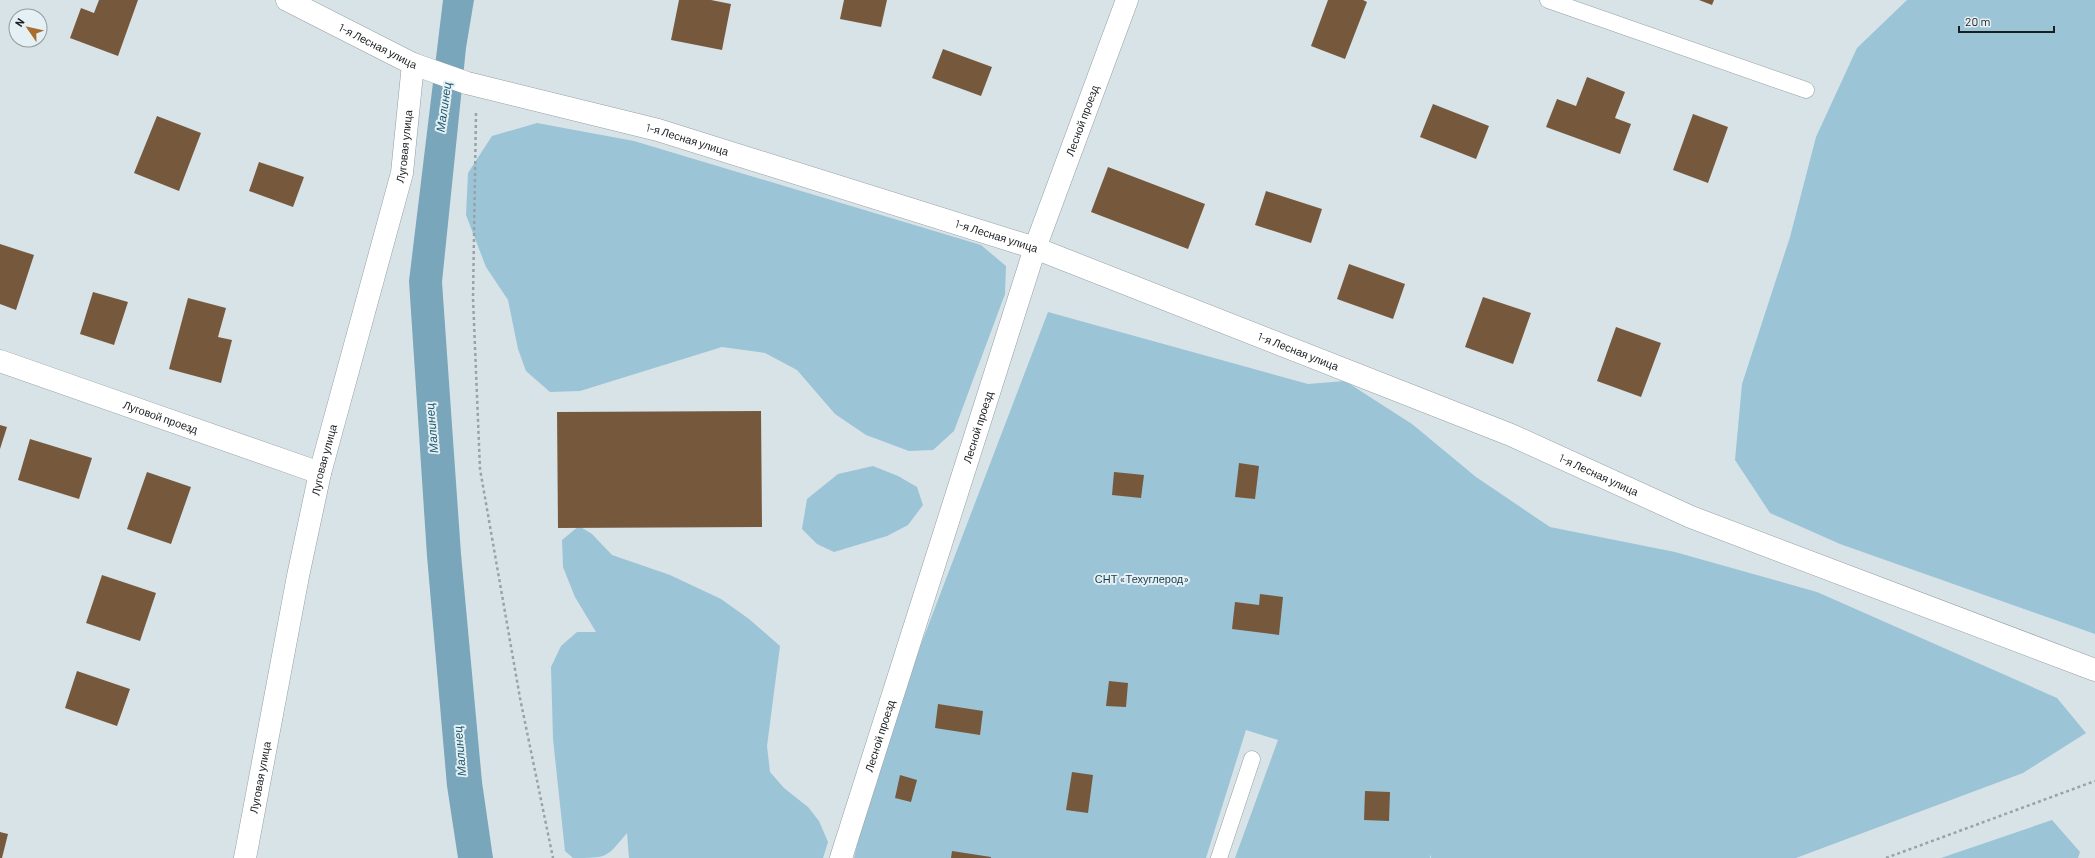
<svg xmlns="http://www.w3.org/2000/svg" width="2095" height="858" font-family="Barlow,sans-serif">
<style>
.green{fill:#9bc4d6}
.water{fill:#79a6ba}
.building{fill:#76593d}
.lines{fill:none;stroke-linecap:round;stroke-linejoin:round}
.service-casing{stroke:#959fa4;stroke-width:17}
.minor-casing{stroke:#959fa4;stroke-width:23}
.path{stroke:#9aa2a6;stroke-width:2.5;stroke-dasharray:3 3;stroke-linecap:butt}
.service{stroke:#fff;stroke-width:16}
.minor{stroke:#fff;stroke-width:22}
.labels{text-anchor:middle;stroke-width:4;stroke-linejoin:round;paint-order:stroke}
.street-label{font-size:11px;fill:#1b1e20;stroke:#e5f0f5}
.park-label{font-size:11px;fill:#163e4e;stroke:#e5f0f5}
.water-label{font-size:12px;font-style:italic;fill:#1e586e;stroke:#e5f0f5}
</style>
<rect width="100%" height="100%" fill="#d8e3e8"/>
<path class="green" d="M1907,0H2095V634L1840,544L1770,513L1735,460L1742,384L1790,237L1816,137L1857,48Z
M537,123L634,141L981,245L1006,266L1005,294L954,431L933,450L909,451L866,435L835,414L797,370L765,353L722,347L580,391L550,392L526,371L518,349L508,300L486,267L466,215L468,173L492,136Z
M1048,312L1308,384L1345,381L1412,424L1476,477L1550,527L1675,552L1817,592L2057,698L2086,733L2023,773L1796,858H1431L1430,854V858H1235L1278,740L1246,730L1206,858H854L861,828L920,647Z
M873,466L898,476L917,487L923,505L908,525L887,536L834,552L817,544L802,529L807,499L838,474Z
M579,526L592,534L612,555L670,575L721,599L749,619L780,646L767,746L770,772L784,788L808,807L819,821L828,842L823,858H629L627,833C606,858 608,858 573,858L565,851L553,739L551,667L561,646L577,632H596L575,597L563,567L562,540Z
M2052,820L2080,852L2078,858H1941Z"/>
<path class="water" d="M443,0H474L466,48L442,282L461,554L482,782L493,858H458L447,786L427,556L409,281Z"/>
<path class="building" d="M99,0H138L118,56L70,38L81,8L94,13Z
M679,0H711L731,4L722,50L671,40Z
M844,0H887L881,27L840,19Z
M1328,0H1363L1367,2L1345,59L1311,46Z
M1699,0H1714L1712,5Z
M943,49L992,67L981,96L932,78Z
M1587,77L1625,92L1615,118L1631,124L1620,154L1546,127L1557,99L1576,106Z
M1433,104L1489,126L1476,159L1420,137Z
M1693,114L1728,127L1708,183L1673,170Z
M157,116L201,133L179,191L134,173Z
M259,162L304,177L293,207L249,191Z
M1108,167L1205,204L1188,249L1091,212Z
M1266,191L1322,209L1311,243L1255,225Z
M0,244L34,255L16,310L0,304Z
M1349,264L1405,284L1393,319L1337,299Z
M93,292L128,302L114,345L80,334Z
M1483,297L1531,313L1513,364L1465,347Z
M188,298L226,308L218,337L232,340L221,383L169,369Z
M1616,327L1661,343L1641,397L1597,381Z
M761,411L762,527L558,528L557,412Z
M0,425L7,427L0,449Z
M30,439L92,458L79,499L18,480Z
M1239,463L1259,466L1255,499L1235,497Z
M147,472L191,487L171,544L127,529Z
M1114,472L1144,475L1141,498L1112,495Z
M102,575L156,593L140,641L86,623Z
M1260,594L1283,597L1279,635L1232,629L1235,602L1259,605Z
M77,671L130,689L117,726L65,708Z
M1109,681L1128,683L1126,707L1106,706Z
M938,704L983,711L980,735L935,728Z
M1072,772L1093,775L1088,813L1066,810Z
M900,775L917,780L911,802L895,798Z
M1365,791L1390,792L1389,821L1364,820Z
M0,832L8,834L2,858H0Z
M952,851L991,857V858H951Z"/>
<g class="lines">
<defs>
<path id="service" d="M1548,0L1806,90
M1219,858L1252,759"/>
<g id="minor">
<path id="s1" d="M287,0L413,64L467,83L658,130L1035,248L1511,435L1691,517L2095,670"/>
<path id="s2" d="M0,361L320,473"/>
<path id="s3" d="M245,858L298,576L320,473L402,173L413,64"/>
<path id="s4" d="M841,858L1035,248L1127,0"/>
</g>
</defs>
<use href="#service" class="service-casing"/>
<use href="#minor" class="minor-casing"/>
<path class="path" d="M476,113L473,298L480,469L520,698L553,858
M1886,858L2095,781"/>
<use href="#service" class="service"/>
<use href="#minor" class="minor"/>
</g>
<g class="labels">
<g class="street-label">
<text dy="4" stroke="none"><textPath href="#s1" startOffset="102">1-я Лесная улица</textPath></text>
<text dy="4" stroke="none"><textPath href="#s4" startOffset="776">Лесной проезд</textPath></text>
<text dy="4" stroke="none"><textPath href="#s1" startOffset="426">1-я Лесная улица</textPath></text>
<text dy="4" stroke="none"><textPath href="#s3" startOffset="730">Луговая улица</textPath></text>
<text dy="4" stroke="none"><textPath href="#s1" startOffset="750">1-я Лесная улица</textPath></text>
<text dy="4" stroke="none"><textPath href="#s1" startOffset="1073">1-я Лесная улица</textPath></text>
<text dy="4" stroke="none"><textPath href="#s2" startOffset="170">Луговой проезд</textPath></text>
<text dy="4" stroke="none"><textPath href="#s4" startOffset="452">Лесной проезд</textPath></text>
<text dy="4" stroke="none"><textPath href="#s3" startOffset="406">Луговая улица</textPath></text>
<text dy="4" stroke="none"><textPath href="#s1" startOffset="1398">1-я Лесная улица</textPath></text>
<text dy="4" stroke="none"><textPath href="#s4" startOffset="128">Лесной проезд</textPath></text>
<text dy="4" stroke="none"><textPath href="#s3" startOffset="82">Луговая улица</textPath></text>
</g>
<g class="park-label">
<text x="1142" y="583">СНТ «Техуглерод»</text>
</g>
<g class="water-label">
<text transform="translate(444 107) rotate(-82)" y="4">Малинец</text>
<text transform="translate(432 428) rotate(-95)" y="4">Малинец</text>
<text transform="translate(460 751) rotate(-95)" y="4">Малинец</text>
</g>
</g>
<g transform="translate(28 28) rotate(304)"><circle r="19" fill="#e5f0f5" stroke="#949ca0"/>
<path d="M0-3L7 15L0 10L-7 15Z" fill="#a86e2e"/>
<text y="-6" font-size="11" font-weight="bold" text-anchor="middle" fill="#1b1e20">N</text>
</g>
<path d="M1959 26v6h95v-6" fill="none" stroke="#1b1e20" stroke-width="2"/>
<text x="1965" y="26" font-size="12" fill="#1b1e20" stroke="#e5f0f5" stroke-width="3" paint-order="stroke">20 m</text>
</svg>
